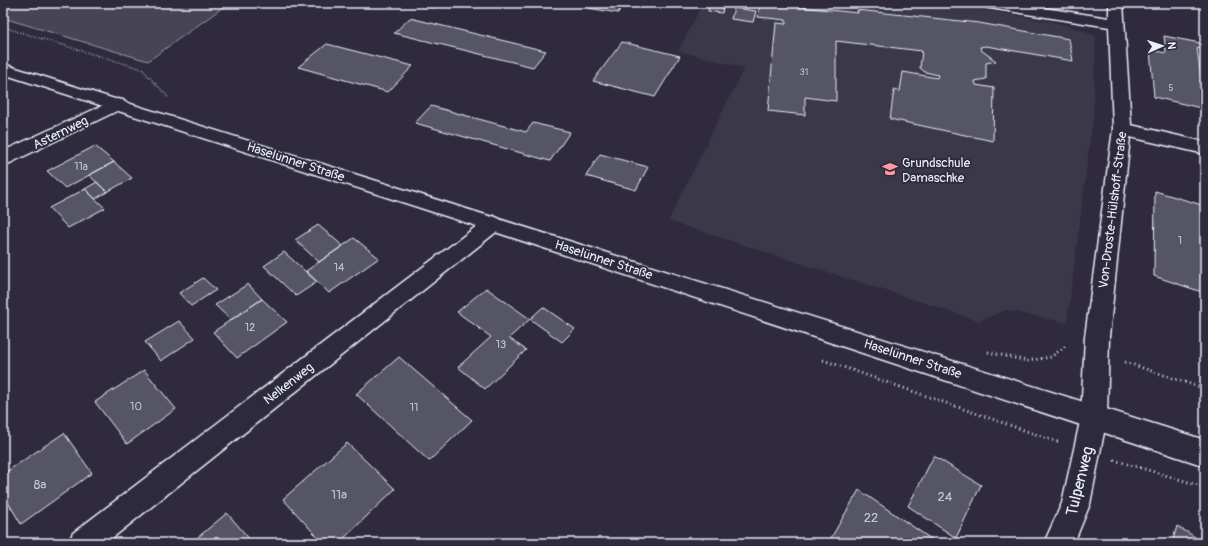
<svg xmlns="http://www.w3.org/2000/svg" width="1208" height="546" font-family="Pangolin,sans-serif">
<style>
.built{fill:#3b3749}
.green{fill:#464455;stroke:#979aa6}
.building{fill:#575565;stroke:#e8f1f8}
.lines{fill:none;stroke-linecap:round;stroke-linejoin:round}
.minor-casing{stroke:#e8f1f8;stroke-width:3}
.tertiary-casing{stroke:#e8f1f8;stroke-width:3}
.path-far1{stroke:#e8f1f8;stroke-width:2;stroke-dasharray:0.5 2;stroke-linecap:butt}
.path{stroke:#e8f1f8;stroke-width:3;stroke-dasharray:1 3.5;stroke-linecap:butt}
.minor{fill:#2f2a3d;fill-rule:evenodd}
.tertiary{fill:#2f2a3d;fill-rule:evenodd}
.labels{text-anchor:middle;stroke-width:3.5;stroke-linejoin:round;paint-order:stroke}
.far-number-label{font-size:9px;fill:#c4cad3}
.number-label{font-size:11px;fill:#c4cad3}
.street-label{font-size:13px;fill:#e8f1f8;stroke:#2f2a3d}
.poi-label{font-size:13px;fill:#e8f1f8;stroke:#2f2a3d;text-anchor:start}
.near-number-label{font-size:13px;fill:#c4cad3}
.near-street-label{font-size:16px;fill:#e8f1f8;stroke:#2f2a3d}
</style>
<rect width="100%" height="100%" fill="#2f2a3d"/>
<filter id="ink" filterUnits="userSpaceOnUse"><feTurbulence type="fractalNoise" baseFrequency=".025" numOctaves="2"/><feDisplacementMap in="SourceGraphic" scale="8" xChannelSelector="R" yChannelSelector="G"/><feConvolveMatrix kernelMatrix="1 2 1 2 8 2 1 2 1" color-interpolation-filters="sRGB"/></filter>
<g filter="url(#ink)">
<path class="built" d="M703,3H945L1053,22L1083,30L1096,37L1093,118L1067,323L1006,310L980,321L668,221L744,68L678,51Z"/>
<path class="green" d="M3,3H229L148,61L3,18Z"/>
<path class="building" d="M428,3H441L433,8L425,5Z
M591,3L611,5L612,3H623L618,13L588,8Z
M710,3H724L722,13L708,11Z
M735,3H757L756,7L735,5Z
M760,3H791V6L858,13L857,10L979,23L1069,39L1073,61L986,46L980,47L981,50L996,61L986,63V79L975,81L976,85L994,88L993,141L890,119L894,90L900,91L903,72L937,78L938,75L925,72L920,68L922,51L836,41V101L805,97V115L768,111L776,23L786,24V20L758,17Z
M734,8L756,11L753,22L731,19Z
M410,18L546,51L533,67L394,33Z
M1164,36L1205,44V50L1197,48L1201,77L1205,78V109L1154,97L1150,50L1166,53Z
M622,42L680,56L655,97L593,81Z
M327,44L413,66L388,92L298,67Z
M431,106L526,132L533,123L570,132L550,161L415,123Z
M95,146L114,162L65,188L47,171Z
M600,154L648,167L636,190L586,176Z
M114,162L132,178L107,192L89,175Z
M97,182L107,192L95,199L85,189Z
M85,189L105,208L68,228L49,208Z
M1155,191L1202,205L1201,193L1205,194V293L1154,276Z
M318,225L343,246L319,262L295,240Z
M354,238L379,258L329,293L306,271Z
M284,252L317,282L296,296L264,266Z
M203,278L216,290L191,306L179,293Z
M248,284L262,299L231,320L215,305Z
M486,288L530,319L509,338L526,350L485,389L458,367L491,337L457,312Z
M262,299L287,322L237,358L213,332Z
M543,307L575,329L562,342L530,319Z
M179,321L195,338L161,361L145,342Z
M399,357L472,420L429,461L356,394Z
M144,370L176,409L127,444L95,402Z
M64,433L92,473L21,524L3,494V474Z
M347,443L395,489L339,543H323L283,499Z
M934,456L981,485L956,538L908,506Z
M859,490L937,543H828Z
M227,513L253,543H191Z
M1177,526L1205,543H1172Z"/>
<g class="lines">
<defs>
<path id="minor" d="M976,3H1012L1109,18V3H1123L1131,125L1205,142V154L1130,137L1109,337L1107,417L1090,504L1074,543H1044L1062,503L1081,417L1085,337L1113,129L1109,27L983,7L978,6Z
M117,99L123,100L126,104L123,108L10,163L3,165V151Z
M493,216L500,219L503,224L500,229L106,543H68L73,533L486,219Z"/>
<path id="tertiary" d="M3,64L1205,440V466L486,229L3,74Z"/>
</defs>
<use href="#minor" class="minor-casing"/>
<use href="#tertiary" class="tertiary-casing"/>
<path class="path-far1" d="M3,27L142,69L168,97"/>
<path class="path" d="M988,352L1027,361L1051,357L1067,345
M823,360L1058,442
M1125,362L1205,389
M1114,460L1205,487"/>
<use href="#minor" class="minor"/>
<use href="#tertiary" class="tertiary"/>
</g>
</g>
<defs>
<symbol id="school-bare" viewBox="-9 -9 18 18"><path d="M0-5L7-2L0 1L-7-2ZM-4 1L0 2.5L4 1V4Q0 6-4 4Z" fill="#ff9aa2" stroke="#2f2a3d" stroke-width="2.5" paint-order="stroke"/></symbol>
</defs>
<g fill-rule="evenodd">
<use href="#school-bare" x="879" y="158" width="22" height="22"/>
</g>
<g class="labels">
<g class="far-number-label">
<text x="804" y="75">31</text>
<text x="1171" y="91">5</text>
</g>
<g class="number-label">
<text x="81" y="170">11a</text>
<text x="1180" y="244">1</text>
<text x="339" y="271">14</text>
<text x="250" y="331">12</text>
<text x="501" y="348">13</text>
<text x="136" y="410">10</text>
<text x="414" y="411">11</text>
</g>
<g class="street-label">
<text transform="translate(60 132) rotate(-26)" y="5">Asternweg</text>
<text transform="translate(296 161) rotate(18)" y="5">Haselünner Straße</text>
<text transform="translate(1112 210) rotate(-83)" y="5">Von-Droste-Hülshoff-Straße</text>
<text transform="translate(604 259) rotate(18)" y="5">Haselünner Straße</text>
<text transform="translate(913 358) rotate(18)" y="5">Haselünner Straße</text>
<text transform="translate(288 383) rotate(-38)" y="5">Nelkenweg</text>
</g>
<g class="poi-label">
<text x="902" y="167">Grundschule<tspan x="902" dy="15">Damaschke</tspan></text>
</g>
<g class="near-number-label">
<text x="40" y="489">8a</text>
<text x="339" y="499">11a</text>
<text x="945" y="501">24</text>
<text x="871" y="522">22</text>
</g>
<g class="near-street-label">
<text transform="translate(1079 481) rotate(-76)" y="6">Tulpenweg</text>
</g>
</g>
<rect width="1208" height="546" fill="none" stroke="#2f2a3d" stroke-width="16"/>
<rect x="8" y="8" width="1192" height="530" fill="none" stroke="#e8f1f8" stroke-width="1.5" filter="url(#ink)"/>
<g transform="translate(1162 46) rotate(87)" stroke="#2f2a3d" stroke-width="3" paint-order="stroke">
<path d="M0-3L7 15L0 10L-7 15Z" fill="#e8f1f8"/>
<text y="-6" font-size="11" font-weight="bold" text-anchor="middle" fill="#e8f1f8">N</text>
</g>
</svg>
